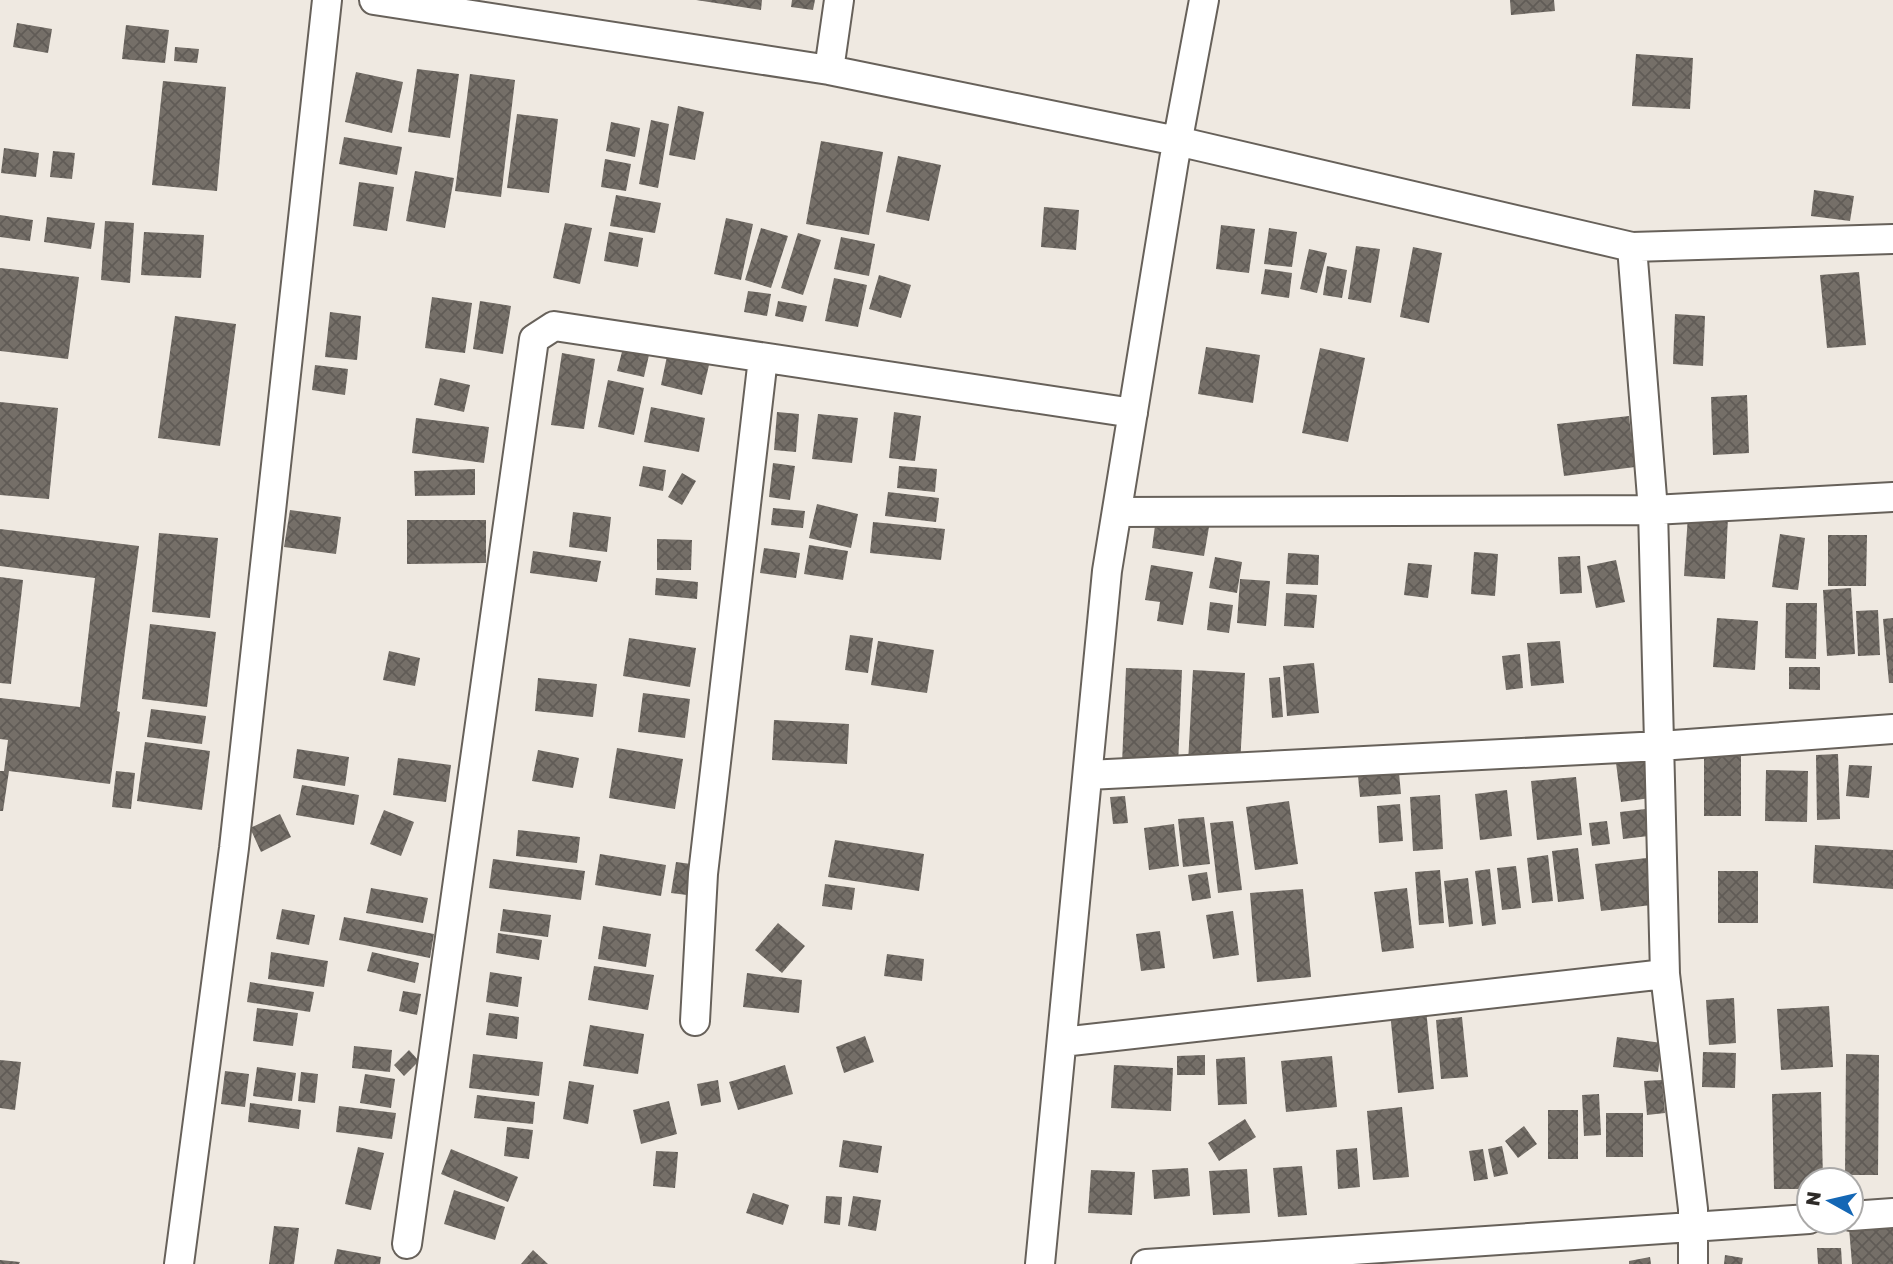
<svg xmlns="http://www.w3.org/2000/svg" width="1893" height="1264" font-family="'Golos Text',sans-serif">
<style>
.building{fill:url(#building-cross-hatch)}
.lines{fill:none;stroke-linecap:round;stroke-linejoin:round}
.minor-casing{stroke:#67615a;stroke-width:32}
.minor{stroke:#fff;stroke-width:28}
</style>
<defs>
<pattern id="building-cross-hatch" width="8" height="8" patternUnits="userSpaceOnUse" patternTransform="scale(1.75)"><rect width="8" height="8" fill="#756f68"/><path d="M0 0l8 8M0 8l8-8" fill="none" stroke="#605b56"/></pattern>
</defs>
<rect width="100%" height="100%" fill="#efe9e1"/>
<path class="building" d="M696,0H762L761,10Z
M792,0H815L813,10L791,7Z
M1510,0H1554L1555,11L1511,15Z
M17,23L52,29L48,53L13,47Z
M126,25L169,30L165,63L122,59Z
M175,47L199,49L197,63L174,61Z
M1636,54L1693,58L1690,109L1632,106Z
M417,69L459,74L450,138L408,132Z
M356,72L403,82L392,133L345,122Z
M470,74L515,80L501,197L455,191Z
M163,81L226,87L217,191L152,185Z
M678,106L704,112L695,160L669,155Z
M517,114L558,119L549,193L507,188Z
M651,120L669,124L658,188L639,184Z
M611,122L640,128L635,157L606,151Z
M344,137L402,147L397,175L339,164Z
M821,141L883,152L869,235L806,224Z
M4,148L39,153L36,177L1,173Z
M53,151L75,153L72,179L50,177Z
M898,156L941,165L929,221L886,212Z
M605,159L631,164L626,191L601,187Z
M415,171L454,178L445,228L406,221Z
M359,182L394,187L387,231L353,226Z
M1814,190L1854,196L1850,221L1811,216Z
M616,195L661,203L655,233L610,226Z
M1044,207L1079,210L1076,250L1041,247Z
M0,215L33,220L30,241L0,237Z
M47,217L95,223L91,249L44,242Z
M726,218L753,224L741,280L714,274Z
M105,221L134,223L130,283L101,280Z
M565,223L592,228L580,284L553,278Z
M1221,225L1255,229L1249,273L1216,269Z
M761,228L788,236L771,288L745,280Z
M1269,228L1297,232L1292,267L1264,264Z
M144,232L204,235L201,278L141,275Z
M609,232L643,238L638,267L604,261Z
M798,233L821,240L803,295L781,288Z
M841,237L875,244L869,276L834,269Z
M1356,246L1380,249L1371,303L1348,299Z
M1413,247L1442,253L1429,323L1400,317Z
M1309,249L1327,253L1317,293L1300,289Z
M1327,266L1347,270L1342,298L1323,295Z
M0,268L79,277L68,359L0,351Z
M1265,269L1292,273L1289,298L1261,294Z
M1859,272L1866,345L1827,348L1820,275Z
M879,275L911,285L901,318L869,309Z
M834,278L867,285L858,327L825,321Z
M748,291L771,294L767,316L744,312Z
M432,297L472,303L465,353L425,348Z
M480,301L511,306L503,354L473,349Z
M778,301L807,306L803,322L775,316Z
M330,312L361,316L357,360L325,357Z
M1675,314L1705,316L1703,366L1673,364Z
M175,316L236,324L220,446L158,438Z
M1206,347L1260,355L1253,403L1198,394Z
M623,348L649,355L644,377L617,371Z
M1320,348L1365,358L1348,442L1302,433Z
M562,353L595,359L584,429L551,425Z
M667,356L709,365L702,395L661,385Z
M315,365L348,369L345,395L312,390Z
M440,378L470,385L464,412L434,405Z
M608,380L644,388L634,435L598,427Z
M1747,395L1749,453L1713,455L1711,397Z
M0,402L58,408L49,499L0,495Z
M651,407L705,418L699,452L644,442Z
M777,412L799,414L796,452L774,450Z
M894,412L921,416L915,461L889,458Z
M818,414L858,418L852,463L812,459Z
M1629,416L1635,467L1564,476L1557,424Z
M416,418L489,427L484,463L412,453Z
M773,463L795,466L790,500L769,497Z
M643,466L666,470L663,491L639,486Z
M899,466L937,469L935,492L897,488Z
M475,469V495L415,496L414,471Z
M682,473L696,481L682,505L668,497Z
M888,492L939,498L936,522L885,516Z
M817,504L858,514L851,548L809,538Z
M773,508L805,511L803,528L771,525Z
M290,510L341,517L336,554L284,547Z
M573,512L611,517L607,552L569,547Z
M1688,515L1728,517L1725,579L1684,576Z
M1156,518L1209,527L1204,556L1152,548Z
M407,520H486V563L407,564Z
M873,522L945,529L941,560L870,553Z
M0,529L139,546L117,711L120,712L110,784L9,771L3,811H0V771H4L8,740L0,739V698L80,707L95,578L0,566Z
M159,533L218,538L210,618L152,612Z
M1780,534L1805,538L1798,590L1772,587Z
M1828,535H1867L1866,586H1828Z
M657,539L692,540L691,570H657Z
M809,545L848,551L843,580L804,574Z
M764,548L800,553L796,578L760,573Z
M533,551L601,561L597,582L530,573Z
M1474,552L1498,554L1495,596L1471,594Z
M1288,553L1319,555L1318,585L1286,584Z
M1580,556L1582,593L1560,594L1558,557Z
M1215,557L1242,562L1237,593L1209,588Z
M1616,560L1625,602L1596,608L1587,566Z
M1408,563L1432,565L1428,598L1404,595Z
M1151,565L1193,572L1183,625L1157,621L1160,602L1145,600Z
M0,577L23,580L11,684L0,683Z
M656,578L698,582L697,599L655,595Z
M1240,579L1270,581L1266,626L1237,623Z
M1851,588L1855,654L1827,656L1823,590Z
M1286,593L1317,595L1314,628L1284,626Z
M1210,602L1233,605L1229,633L1207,630Z
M1786,603H1817L1816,659L1785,658Z
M1878,610L1880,655L1858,656L1856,611Z
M1717,618L1758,621L1755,670L1713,667Z
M1893,618V683H1889L1883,619Z
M150,624L216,632L207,707L142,699Z
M850,635L873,638L868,673L845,670Z
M629,638L696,648L690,687L623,676Z
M878,641L934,650L927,693L871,685Z
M1560,641L1564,683L1531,686L1527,643Z
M389,651L420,658L415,686L383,680Z
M1520,654L1523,688L1506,690L1502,656Z
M1314,663L1319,713L1287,716L1283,666Z
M1789,667H1820V690L1789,689Z
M1126,668L1182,670L1178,766L1122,764Z
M1193,670L1245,673L1240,765L1188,763Z
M1280,677L1283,717L1272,718L1269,678Z
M538,678L597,684L593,717L535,711Z
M643,693L690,699L685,738L638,732Z
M151,709L206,716L202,744L147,737Z
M774,720L849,724L847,764L772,760Z
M145,742L210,751L202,810L137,801Z
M617,748L683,759L675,809L609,798Z
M297,749L349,757L345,786L293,778Z
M538,750L579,758L573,788L532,781Z
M1653,751L1658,797L1621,802L1615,755Z
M1838,754L1840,819L1817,820L1816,755Z
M1704,755H1741V816H1704Z
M398,758L451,765L446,802L393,795Z
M1849,765L1872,766L1869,798L1846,796Z
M1766,770L1808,771L1807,822L1765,821Z
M116,771L135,773L131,809L112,807Z
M1399,773L1401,794L1360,797L1358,776Z
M1576,777L1582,835L1537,840L1531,781Z
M302,785L359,795L354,825L296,815Z
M1507,790L1512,836L1480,840L1475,794Z
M1440,795L1443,849L1413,851L1410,797Z
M1125,796L1128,823L1113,824L1110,797Z
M1289,801L1298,864L1255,870L1246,807Z
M1400,804L1403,841L1379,843L1377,806Z
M1654,808L1657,835L1623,839L1620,812Z
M384,810L414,822L401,856L370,844Z
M280,814L291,837L261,852L250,828Z
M1204,817L1210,864L1183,867L1178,819Z
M1233,821L1242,890L1218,893L1210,823Z
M1607,821L1610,844L1592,846L1589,823Z
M1174,824L1179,866L1149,870L1144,828Z
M518,830L580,837L577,863L516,856Z
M835,840L924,854L919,891L828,877Z
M1815,845L1893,850V889L1813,883Z
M1578,848L1584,899L1558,902L1552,851Z
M600,854L666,865L661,896L595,885Z
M1548,855L1553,901L1532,903L1527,858Z
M1655,857L1660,904L1601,911L1595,864Z
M493,859L585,871L581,900L489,888Z
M676,862L691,864L687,895L671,893Z
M1516,866L1521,908L1502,910L1497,868Z
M1490,869L1496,924L1482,926L1475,871Z
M1440,870L1444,923L1419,925L1415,872Z
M1718,871H1758V923H1718Z
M1207,872L1211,898L1192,901L1188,875Z
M1468,878L1473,924L1449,927L1444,881Z
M825,884L855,888L852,910L822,906Z
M371,888L428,898L423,923L366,913Z
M1407,888L1414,948L1382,952L1374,892Z
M1303,889L1311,977L1257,982L1250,893Z
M282,909L315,915L309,945L276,939Z
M503,909L551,915L548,937L500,931Z
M1233,911L1239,955L1213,959L1206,915Z
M344,917L434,934L430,958L339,940Z
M778,923L805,946L782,973L755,950Z
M603,926L651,934L646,967L598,959Z
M1160,931L1165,968L1141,971L1136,934Z
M498,933L542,940L539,960L496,953Z
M271,952L328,961L324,987L268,979Z
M372,952L419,963L415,983L367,971Z
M887,954L924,959L922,981L884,976Z
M594,966L654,975L648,1010L588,1000Z
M490,972L522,977L518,1007L486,1002Z
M747,973L802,980L799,1013L743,1007Z
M250,982L314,992L310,1012L247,1002Z
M403,991L421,994L417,1015L399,1011Z
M1734,998L1736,1043L1709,1045L1706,1000Z
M1829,1006L1833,1067L1781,1070L1777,1009Z
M257,1008L298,1013L293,1046L253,1041Z
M1426,1009L1434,1089L1398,1093L1390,1012Z
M489,1013L519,1017L517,1039L486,1035Z
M1462,1017L1468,1077L1441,1079L1436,1020Z
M590,1025L644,1034L638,1074L583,1066Z
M865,1036L874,1062L844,1073L836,1047Z
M1617,1037L1662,1043L1658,1072L1613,1067Z
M354,1046L392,1050L390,1072L352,1068Z
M409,1050L419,1061L404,1076L394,1065Z
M1703,1052L1736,1053L1735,1088L1702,1087Z
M473,1054L543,1062L539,1096L469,1088Z
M1846,1054L1879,1055L1878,1175H1845Z
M1205,1055V1075H1177V1056Z
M1332,1056L1337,1107L1286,1112L1281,1061Z
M1245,1057L1247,1104L1218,1105L1216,1059Z
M0,1060L21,1062L15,1110L0,1108Z
M785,1065L793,1094L738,1110L729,1082Z
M1114,1065L1173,1068L1171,1111L1111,1108Z
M257,1067L296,1073L292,1101L253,1096Z
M225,1071L249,1074L245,1107L221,1104Z
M301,1072L318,1074L315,1103L298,1101Z
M365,1074L395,1079L391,1108L360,1103Z
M718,1080L721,1102L701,1106L697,1084Z
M1662,1080L1665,1113L1647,1115L1644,1081Z
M569,1081L594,1085L588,1124L563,1119Z
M1821,1092L1823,1180H1809V1189H1774L1772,1094Z
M1599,1094L1601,1135L1584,1136L1582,1095Z
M477,1095L535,1102L533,1124L474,1118Z
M669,1101L677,1134L641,1144L633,1110Z
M250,1103L301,1110L299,1129L248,1122Z
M339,1106L396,1113L392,1139L336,1132Z
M1402,1107L1409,1177L1373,1180L1367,1111Z
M1548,1110H1578V1159H1548Z
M1606,1113H1643V1157H1606Z
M1245,1119L1256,1137L1219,1161L1208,1143Z
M1524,1126L1537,1144L1518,1158L1505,1141Z
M507,1127L533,1130L529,1159L504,1156Z
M843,1140L882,1146L878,1173L839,1167Z
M1502,1146L1508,1174L1494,1177L1488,1149Z
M358,1147L384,1153L371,1210L345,1204Z
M1357,1148L1360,1187L1338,1189L1336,1150Z
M451,1149L518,1177L508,1202L441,1174Z
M1483,1149L1488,1179L1474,1181L1469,1151Z
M656,1151L678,1152L675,1188L653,1186Z
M1302,1166L1307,1215L1278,1217L1273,1168Z
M1188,1168L1190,1196L1154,1199L1152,1170Z
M1247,1169L1250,1213L1213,1215L1209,1171Z
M1091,1170L1135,1172L1132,1215L1088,1213Z
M454,1190L505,1207L495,1240L444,1224Z
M753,1193L789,1205L783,1225L746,1213Z
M826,1196L842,1197L840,1225L824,1223Z
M853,1196L881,1200L876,1231L848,1226Z
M1893,1225V1264H1852L1849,1228Z
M274,1226L299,1228L294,1264H269Z
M1817,1248H1841L1842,1264H1818Z
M337,1249L381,1257L380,1264H334Z
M533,1250L548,1264H521Z
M1725,1255L1743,1258L1742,1264H1724Z
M1650,1257L1651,1264H1629V1261Z
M0,1260L20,1262L19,1264H0Z"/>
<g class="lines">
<defs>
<path id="minor" d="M374,0L829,70L1177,141L1632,247L1893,239
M829,70L839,0
M1632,247L1653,510L1665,974L1693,1209V1264
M1117,512L1653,510L1893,497
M1088,775L1660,746L1893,729
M695,1021L703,874L763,358
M1062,1042L1665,974
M1851,1216L1893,1213
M407,1244L534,339L554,326L1133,413
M179,1264L234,848L327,0
M1040,1264L1107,571L1174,160L1204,0
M1146,1264L1809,1219"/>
</defs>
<use href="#minor" class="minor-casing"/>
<use href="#minor" class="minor"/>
</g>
<g transform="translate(1830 1201) rotate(278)"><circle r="33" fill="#ffffff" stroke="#abaaa9" stroke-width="2"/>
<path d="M0-5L12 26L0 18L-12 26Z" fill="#1467b5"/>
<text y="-10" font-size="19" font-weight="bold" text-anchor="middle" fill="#2d2a27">N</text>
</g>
</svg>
